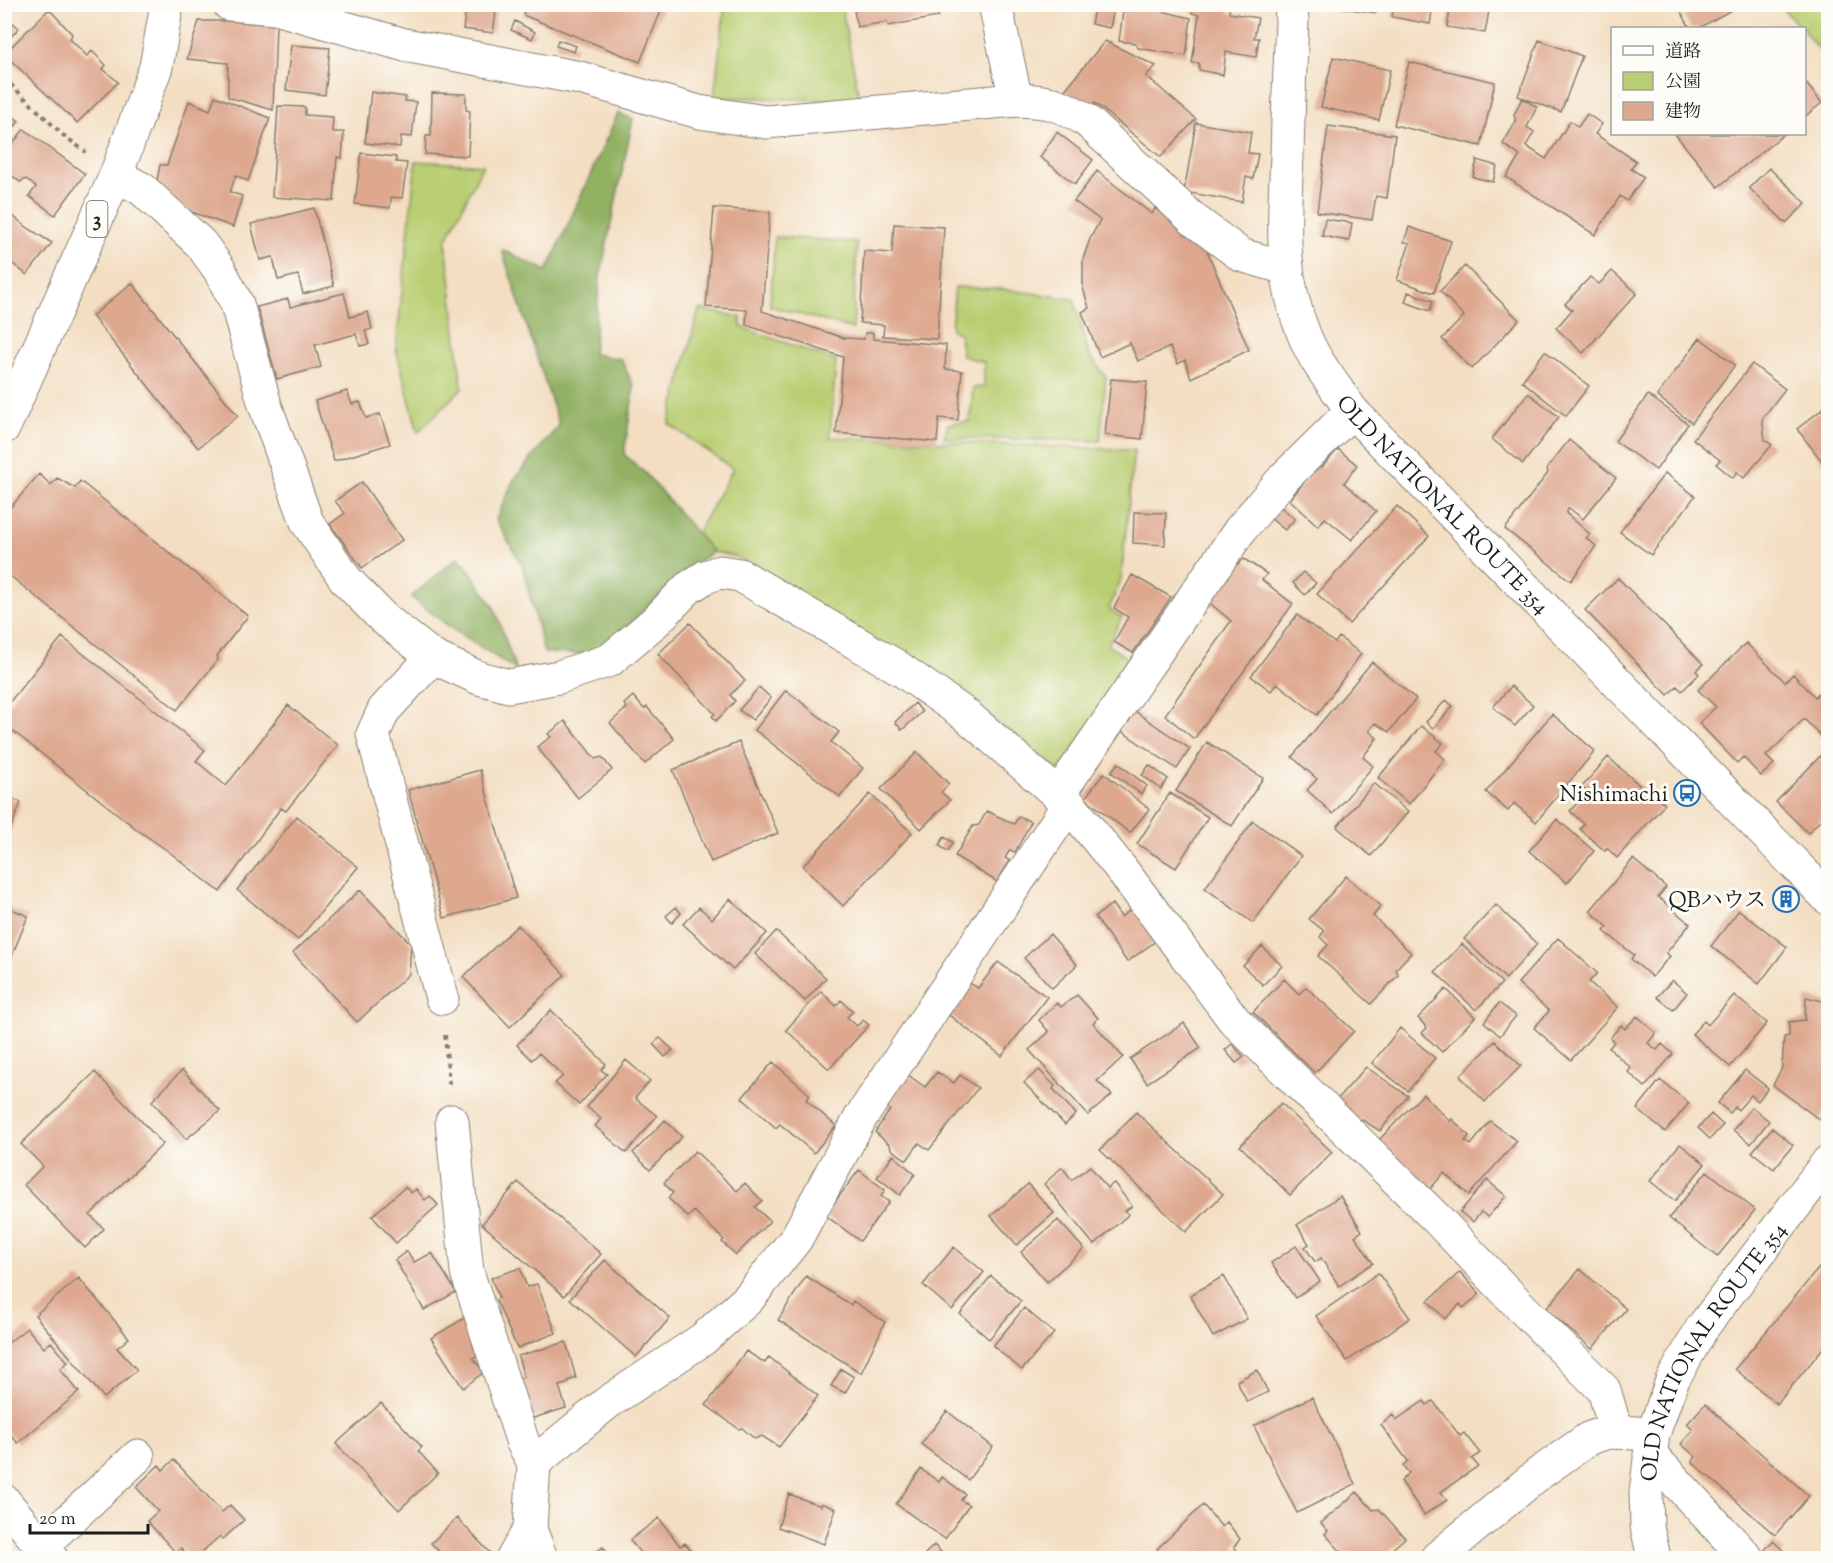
<svg xmlns="http://www.w3.org/2000/svg" width="1833" height="1563" font-family="'Sorts Mill Goudy','Noto Serif JP',serif">
<style>
.green{fill:#b9ce72;stroke:#6a7547;stroke-width:1.5}
.forest{fill:#92b164;stroke:#576640;stroke-width:1.5}
.building{fill:#dea88f}
.lines{fill:none;stroke-linecap:round;stroke-linejoin:round}
.minor-casing{stroke:#887d6f;stroke-width:35}
.major-casing{stroke:#887d6f;stroke-width:35}
.highway-casing{stroke:#887d6f;stroke-width:35}
.path{stroke:#887d6f;stroke-width:4;stroke-dasharray:4.5 4.5;stroke-linecap:butt}
.minor{stroke:#fff;stroke-width:33}
.major{stroke:#fff;stroke-width:33}
.highway{stroke:#fff;stroke-width:33}
.labels{text-anchor:middle;stroke-width:6;stroke-linejoin:round;paint-order:stroke}
.shield{fill:#fdfcf7;stroke:#605f5e;stroke-width:1.5}
.shield-label{font-size:21px;font-weight:bold;fill:#1c1c1c}
.street-label{font-size:22px;fill:#1c1c1c;stroke:#fdfcf7}
.poi-label{font-size:22px;fill:#1c1c1c;stroke:#fdfcf7;text-anchor:end}
</style>
<rect width="100%" height="100%" fill="#fdfcf7"/>
<filter id="ink" filterUnits="userSpaceOnUse"><feTurbulence type="fractalNoise" baseFrequency=".0167" numOctaves="2"/><feDisplacementMap in="SourceGraphic" scale="12" xChannelSelector="R" yChannelSelector="G"/><feConvolveMatrix kernelMatrix="1 2 1 2 8 2 1 2 1" color-interpolation-filters="sRGB"/></filter>
<filter id="wash" filterUnits="userSpaceOnUse"><feTurbulence type="fractalNoise" baseFrequency=".008" numOctaves="4" result="noise"/><feDisplacementMap in="SourceGraphic" scale="24" xChannelSelector="R" yChannelSelector="G"/><feGaussianBlur stdDeviation="1.35" result="paint"/><feColorMatrix in="noise" values="0 0 0 0 0 0 0 0 0 0 0 0 0 0 0 0 0 1.4 0 .05"/><feComposite in="paint" operator="in"/></filter>
<g filter="url(#wash)">
<rect width="100%" height="100%" fill="#f3dec2"/>
<path class="green" d="M725,5H841L860,101L714,97Z
M1779,5H1828V60L1805,33L1804,28H1801Z
M416,161L483,165L446,241L462,388L418,432L396,349Z
M775,237L857,242L853,329L770,306Z
M955,287L1002,289L1074,299L1089,355L1106,377L1100,441L944,438L948,424L970,421L973,388L984,387V362L962,356L960,334L951,329Z
M699,309L741,317V327L836,361L830,437L1134,450L1121,579L1109,609L1122,617L1108,645L1130,660L1059,772L958,690L737,557L713,552L697,533L733,469L669,424Z"/>
<path class="forest" d="M618,113L633,119L600,277L593,354L621,359L634,387L624,454L645,473L713,552L683,572L611,642L587,654L544,653L522,565L496,520L513,481L559,425L502,250L547,271Z
M458,557L470,571L494,607L516,670L452,629L411,597Z"/>
<g id="blocks">
<path class="building" d="M467,4H497L493,33L463,29Z
M527,4H664L640,62L523,15Z
M853,4H936L938,17L888,26L887,22L857,27Z
M1095,4H1115L1110,28L1091,24Z
M1137,4H1157V10L1191,18L1186,56L1138,48L1136,43L1119,41L1123,11H1135Z
M1191,4H1230L1229,13L1258,18L1254,38H1259L1256,57L1226,52L1223,75L1199,70V63H1192L1199,15L1192,13Z
M1338,4H1377L1376,13L1338,7Z
M1394,4H1433L1430,24L1392,17Z
M1677,4H1742L1699,28H1690Z
M1451,5H1490L1485,33L1447,27Z
M49,9L72,34L70,39L87,56L92,51L106,65L103,69L118,82L77,123L4,54Z
M4,15L19,28L4,44Z
M199,21H229L276,25L273,110L228,97V63L187,59Z
M515,21L535,32L532,39L511,30Z
M558,40L576,46L574,52L556,46Z
M1539,40L1582,56L1561,112L1518,96Z
M1105,41L1156,66L1146,76L1196,119L1161,157L1095,103L1092,106L1064,91Z
M291,45L330,48L325,95L286,90Z
M1333,57L1390,70L1379,120L1321,107Z
M1409,62L1495,82L1481,146L1394,125Z
M1804,81L1822,103L1804,117Z
M371,92L406,97L405,101L416,102L412,137L401,136L400,147L365,143Z
M432,93L466,94V110L470,111L468,156L425,154L426,136H431Z
M215,96L270,118L248,181L236,175L230,192L242,196L233,227L189,211L156,185L160,165H167L189,101L210,110Z
M1522,98L1537,107L1527,127L1534,132L1526,146L1546,159L1570,121L1578,127L1587,114L1602,124L1595,134L1636,161L1631,169L1644,177L1627,201L1620,196L1595,235L1506,177L1520,156L1503,144L1516,121L1514,115Z
M278,106L305,107V115L333,117L332,132H344L342,158L337,157L334,201L272,197Z
M4,110L19,121L9,134L10,137L4,144Z
M1196,123L1251,132L1248,153L1258,154L1253,179L1246,177L1242,202L1184,192Z
M1328,126L1395,135L1387,198L1376,196L1372,220L1317,212Z
M24,129L85,174L55,215L29,196L36,187L26,179L20,182L4,169V155Z
M1057,132L1093,160L1075,184L1040,157Z
M1675,134H1784L1718,187Z
M361,153L396,157V162L407,163L402,198L391,197L390,208L355,204Z
M1477,160L1497,166L1493,182L1473,177Z
M1769,168L1806,203L1786,223L1749,188Z
M1097,171L1152,214L1155,208L1205,246L1249,350L1191,378L1185,360L1178,364L1170,347L1138,361L1130,343L1100,357L1082,312L1089,308L1083,288V259L1090,239L1100,220L1074,201Z
M314,208L334,286L303,294L298,275L278,280L273,257L260,260L251,224Z
M714,208L770,212L762,311L844,338L864,339L865,333H873V339L946,345L945,369L962,371L958,420L939,418L937,442L836,433L843,357L746,325L747,310L706,307Z
M4,209L28,228L52,243L27,275L4,257Z
M1325,219L1352,223L1349,241L1322,236Z
M894,224L944,227L937,339L883,336L884,325L860,323L864,251L892,253Z
M1409,227L1451,241L1434,293L1397,280L1410,243L1404,242Z
M1465,266L1519,320L1472,369L1442,339L1464,316L1440,291Z
M1612,271L1637,293L1583,353L1556,328L1572,310L1565,304L1590,277L1599,284Z
M132,283L238,416L198,448L92,316Z
M1408,292L1433,301L1430,311L1405,302Z
M344,293L350,317L368,312L372,329L365,331L369,344L360,346L356,334L315,345L321,367L277,379L257,307L288,299L290,307Z
M1700,338L1735,365L1692,423L1657,396Z
M1545,351L1589,386L1566,416L1522,381Z
M1752,364L1785,389L1762,419L1765,440L1772,445L1744,478L1737,472L1733,478L1716,464L1720,460L1693,439Z
M1111,379L1147,382L1142,439L1105,435Z
M347,391L352,404L360,402L366,418L380,414L390,444L334,461L315,401Z
M1528,393L1559,417L1523,464L1492,439Z
M1648,395L1688,424L1656,470L1615,441Z
M1825,407L1828,411V460L1824,464L1797,429Z
M1569,440L1616,478L1583,519L1569,508L1566,513L1590,534L1586,538L1596,546L1571,581L1505,529L1548,473L1547,468Z
M1338,449L1357,465L1344,483L1376,511L1352,540L1325,518L1318,526L1290,500L1317,465L1322,467Z
M1665,473L1695,496L1651,555L1620,532Z
M39,474L51,485L57,478L75,488L80,481L248,616L217,656L218,660L177,710L4,571V515Z
M362,482L402,540L362,568L330,524L345,513L335,501Z
M1397,506L1429,536L1349,624L1317,594Z
M1281,507L1295,519L1285,530L1270,518Z
M1134,512L1166,513L1165,545L1133,543Z
M1244,559L1267,574L1262,580L1293,604L1194,739L1165,715L1231,621L1206,600L1233,563L1238,564Z
M1303,572L1316,583L1305,595L1293,583Z
M1132,575L1171,597L1133,653L1114,642L1128,617L1114,608Z
M1618,578L1703,664L1696,671L1699,674L1682,691L1677,686L1668,695L1585,610Z
M1297,615L1335,643L1339,637L1361,654L1317,715L1277,683L1271,691L1251,676Z
M690,623L745,681L730,695L735,701L716,721L712,716L715,714L658,654Z
M62,637L205,750L196,761L226,786L288,705L338,745L286,811L281,808L271,821L220,892L168,851L139,831L4,724V709Z
M1746,643L1785,682L1793,674L1815,697L1828,683V734L1824,739L1804,719L1766,756L1774,764L1761,776L1743,757L1737,763L1699,723L1716,707L1698,690Z
M1372,662L1416,699L1389,732L1375,723L1369,731L1377,738L1363,757L1373,766L1333,814L1307,790L1317,779L1292,757Z
M1511,686L1533,705L1515,726L1493,707Z
M759,687L771,698L753,720L739,710Z
M786,690L839,732L831,742L863,768L840,797L755,730Z
M633,696L644,709L647,707L674,739L645,764L610,723L627,708L624,704Z
M1446,700L1453,706L1433,729L1426,722Z
M915,703L922,712L902,730L895,722Z
M1133,710L1190,749L1177,769L1120,730Z
M1552,714L1595,751L1536,822L1514,803L1508,811L1486,792Z
M565,721L595,759L602,757L612,770L578,798L537,747L551,737L548,734Z
M1421,726L1443,743L1436,751L1445,759L1409,804L1378,778Z
M739,742L778,833L711,862L673,770Z
M1207,742L1263,778L1232,826L1176,791Z
M1825,751L1828,754V812L1808,833L1776,802Z
M917,752L949,784L941,792L950,800L921,829L881,789Z
M1608,757L1646,791L1648,788L1665,804L1617,858L1607,848L1605,851L1580,829L1584,824L1570,811L1587,792L1582,787Z
M1118,763L1147,786L1141,794L1111,772Z
M1149,765L1168,779L1161,789L1142,775Z
M480,770L516,898L444,918L408,790Z
M1104,773L1149,809L1130,833L1085,798Z
M1374,783L1408,812L1371,856L1337,827Z
M1170,793L1208,817L1176,868L1137,844Z
M870,794L912,833L843,906L803,866Z
M4,796L21,802L7,838L4,837Z
M987,811L1014,824L1019,816L1031,822L1015,852L1010,850L1005,858L1010,861L997,882L955,856L973,826L979,825Z
M297,816L358,867L298,940L237,890Z
M1557,819L1594,851L1567,883L1529,851Z
M1253,821L1301,856L1253,923L1205,888Z
M944,837L953,842L948,851L939,846Z
M1633,859L1666,887L1658,897L1690,924L1666,953L1670,956L1652,977L1631,959L1634,955L1604,931L1608,927L1590,911Z
M1346,876L1381,906L1373,916L1411,953L1396,969L1398,975L1371,1004L1318,956L1328,945L1320,937L1324,931L1309,919Z
M360,890L411,944L409,974L357,1022L293,953Z
M1783,892L1794,901L1789,907L1778,898Z
M730,899L767,933L733,970L683,924L699,907L712,919Z
M1112,904L1121,917L1134,907L1157,940L1127,962L1095,917Z
M1496,905L1537,944L1506,979L1464,939Z
M4,906L28,916L5,973H4Z
M676,907L681,913L672,923L666,916Z
M1739,910L1787,947L1759,984L1711,946Z
M518,925L565,975L510,1027L463,977Z
M776,931L826,978L805,1001L755,954Z
M1050,934L1077,965L1052,988L1024,958Z
M1558,938L1597,973L1589,982L1618,1007L1571,1060L1534,1028L1549,1011L1518,983Z
M1462,944L1502,983L1476,1010L1435,972Z
M1262,946L1282,966L1263,985L1243,966Z
M998,962L1047,997L1002,1056L945,1012L966,981L978,988Z
M1284,979L1299,994L1306,987L1354,1031L1315,1073L1253,1012Z
M1672,980L1687,993L1673,1010L1657,997Z
M1446,989L1475,1017L1442,1052L1422,1033L1427,1028L1418,1018Z
M821,991L836,1006L841,1000L853,1011L847,1017L857,1026L863,1020L869,1025L829,1069L786,1030Z
M1077,995L1098,1018L1093,1023L1123,1057L1097,1081L1112,1095L1088,1115L1029,1050L1049,1032L1039,1020L1057,1003L1061,1007Z
M1734,995L1767,1023L1730,1067L1692,1034L1704,1021L1708,1025Z
M1806,997L1828,1002V1103L1820,1120L1773,1085L1782,1068L1784,1037L1789,1036V1022L1805,1020Z
M1499,1003L1516,1016L1500,1036L1484,1022Z
M551,1010L606,1064L601,1070L607,1074L579,1105L555,1083L563,1076L539,1053L532,1060L517,1045Z
M1637,1016L1656,1033L1648,1043L1657,1050L1662,1044L1673,1054L1645,1087L1628,1072L1631,1068L1609,1048L1614,1042L1610,1038L1621,1025L1625,1029Z
M1184,1023L1201,1048L1147,1083L1130,1059Z
M1400,1028L1435,1058L1408,1091L1372,1063Z
M660,1038L673,1050L665,1057L653,1044Z
M1495,1041L1521,1066L1485,1102L1460,1076Z
M1232,1044L1244,1057L1236,1063L1225,1050Z
M626,1060L650,1081L635,1098L657,1116L626,1153L595,1126L601,1119L587,1107Z
M773,1062L810,1095L806,1100L836,1126L814,1153L780,1124L776,1128L742,1098Z
M1366,1067L1408,1096L1380,1131L1361,1119L1357,1123L1335,1102Z
M182,1070L220,1111L186,1139L152,1101Z
M1039,1070L1055,1086L1053,1089L1076,1114L1065,1125L1024,1083Z
M1745,1070L1768,1088L1758,1101L1751,1095L1738,1110L1735,1107L1730,1113L1718,1103Z
M95,1072L163,1144L90,1215L104,1229L85,1248L24,1185L43,1166L21,1144Z
M937,1072L954,1083L960,1075L978,1088L929,1150L919,1143L907,1160L891,1149L890,1145L875,1132L890,1110L886,1106L908,1075L925,1087Z
M1660,1080L1689,1103L1665,1132L1637,1109Z
M1423,1094L1450,1121L1452,1119L1469,1136L1465,1141L1471,1145L1490,1121L1517,1141L1469,1195L1444,1173L1430,1189L1378,1141Z
M1281,1103L1332,1152L1290,1195L1240,1146Z
M1752,1107L1769,1121L1751,1144L1733,1130Z
M1136,1112L1223,1194L1186,1232L1100,1150Z
M1711,1114L1723,1125L1710,1139L1698,1128Z
M665,1120L682,1137L650,1170L633,1153Z
M1772,1128L1793,1145L1774,1169L1752,1152Z
M1680,1144L1705,1164L1675,1201L1650,1181Z
M695,1151L737,1191L745,1183L762,1201L755,1207L770,1221L736,1255L722,1242L724,1240L694,1211L688,1217L668,1198L673,1193L664,1183Z
M893,1155L915,1174L900,1195L877,1177Z
M1090,1166L1107,1188L1114,1183L1132,1206L1125,1211L1129,1214L1094,1245L1044,1184L1062,1167L1072,1180Z
M859,1170L885,1190L881,1196L889,1202L860,1241L825,1215Z
M1707,1171L1755,1210L1717,1257L1669,1218Z
M1487,1180L1506,1196L1488,1217L1481,1212L1473,1222L1460,1212Z
M518,1182L601,1254L564,1296L482,1224Z
M1028,1184L1054,1213L1017,1245L991,1216Z
M405,1187L411,1193L416,1189L425,1200L430,1196L438,1205L396,1243L372,1216Z
M1340,1196L1362,1231L1355,1236L1373,1263L1339,1286L1321,1258L1315,1262L1305,1247L1309,1244L1297,1225Z
M1058,1220L1084,1249L1047,1282L1021,1252Z
M1296,1246L1320,1281L1295,1298L1271,1263Z
M954,1247L984,1272L952,1310L923,1285Z
M407,1251L414,1262L432,1253L456,1292L424,1310L395,1260Z
M1828,1257V1342L1777,1404L1735,1369Z
M605,1260L670,1318L636,1357L570,1299Z
M520,1268L527,1287L537,1284L556,1333L517,1348L496,1300L499,1298L491,1278Z
M1580,1269L1626,1309L1592,1349L1546,1309Z
M1460,1272L1480,1294L1463,1308L1460,1304L1445,1319L1428,1301Z
M1378,1273L1410,1318L1347,1361L1316,1316Z
M806,1276L851,1305L853,1301L885,1322L861,1373L778,1320Z
M991,1276L1021,1301L989,1339L960,1314Z
M1224,1276L1247,1319L1213,1337L1190,1295Z
M79,1278L129,1338L117,1348L137,1370L104,1398L35,1315Z
M1024,1308L1054,1333L1022,1370L993,1346Z
M466,1317L480,1342L473,1346L478,1355L473,1358L484,1372L463,1388L431,1338Z
M27,1328L44,1348L51,1342L68,1362L60,1369L79,1392L18,1443L4,1427V1346Z
M566,1342L576,1378L568,1381L569,1383L559,1386L566,1408L530,1419L517,1379L524,1377L518,1356Z
M746,1351L765,1363L769,1357L818,1396L779,1447L762,1436L755,1439L742,1428L739,1429L706,1405Z
M841,1369L854,1377L845,1393L831,1386Z
M1257,1370L1268,1392L1247,1402L1237,1381Z
M1312,1397L1355,1484L1297,1513L1254,1426Z
M1424,1401L1427,1405L1433,1401L1460,1436L1464,1433L1480,1453L1472,1459L1478,1466L1441,1492L1447,1500L1424,1515L1401,1481L1409,1473L1403,1466L1408,1461L1381,1425L1393,1415L1396,1420Z
M381,1403L422,1447L418,1451L438,1473L399,1510L336,1444Z
M1705,1404L1809,1496L1775,1535L1692,1462L1696,1457L1681,1444L1693,1430L1687,1424Z
M947,1411L993,1447L968,1480L921,1444Z
M174,1460L222,1512L230,1505L244,1520L223,1539L220,1536L195,1558H190L181,1548L176,1553L147,1521L158,1511L136,1487L159,1465L163,1470Z
M921,1469L939,1482L942,1477L965,1494L961,1500L969,1505L945,1539L896,1504Z
M1357,1492L1373,1510L1379,1509L1405,1538L1382,1558H1355L1350,1553L1346,1557L1325,1534L1328,1531L1321,1523Z
M789,1494L821,1506V1503L836,1509L824,1544L778,1527Z
M1203,1505L1222,1527L1227,1522L1240,1539L1234,1547L1244,1558H1166L1157,1549Z
M457,1518L492,1555L489,1558H445L431,1543Z
M659,1518L680,1546L685,1543L698,1558H644L630,1540Z
M1773,1541L1784,1551L1777,1558H1770L1763,1552Z
M934,1545L947,1558H921Z
M603,1547L610,1556L613,1554L617,1558H589Z"/>
</g>
</g>
<g filter="url(#ink)">
<use href="#blocks" fill-opacity="0" stroke="#887d6f" stroke-width="1.5"/>
<g class="lines">
<defs>
<g id="minor">
<path d="M229,4L275,8L405,45L580,78L699,112L766,122L1016,100C1049,101 1058,103 1086,120L1194,220L1241,255L1286,268"/>
<path d="M995,4L1016,100"/>
<path id="s1" d="M1291,4L1292,22C1290,67 1288,111 1287,156C1284,221 1279,275 1305,337C1316,364 1336,387 1352,411L1828,898"/>
<path d="M116,175L142,189L201,244L219,269L237,304L265,405L307,522L346,580L383,618L433,657L479,678L509,686L559,677L610,660L657,620L688,588L705,577L720,572L740,575L896,666L966,715L1069,804L1122,870L1234,1020L1437,1219L1523,1309L1604,1390L1616,1431"/>
<path d="M433,657L384,710L373,734L442,998"/>
<path d="M1058,795L1240,530L1284,478L1352,411"/>
<path d="M452,1121L467,1272L523,1443L534,1463L530,1529L541,1558"/>
<path d="M1650,1454L1747,1558"/>
<path d="M534,1463L607,1403L703,1339L748,1299L796,1239L861,1117L1069,804"/>
<path d="M41,1546L138,1456"/>
<path d="M513,1558L530,1529"/>
<path d="M1437,1558L1537,1475L1588,1439L1607,1432L1637,1433"/>
<path id="s2" d="M1654,1558L1647,1526L1646,1493L1653,1434L1672,1381L1702,1328L1828,1162"/>
</g>
<path id="major" d="M4,427L116,175L156,67L167,4"/>
<path id="highway" d="M4,1501L51,1558"/>
</defs>
<use href="#minor" class="minor-casing"/>
<use href="#major" class="major-casing"/>
<use href="#highway" class="highway-casing"/>
<path class="path" d="M4,78L63,135L86,152
M445,1035L449,1084"/>
<use href="#minor" class="minor"/>
<use href="#major" class="major"/>
<use href="#highway" class="highway"/>
</g>
</g>
<defs>
<symbol id="bus-ring" viewBox="-11 -11 22 22"><circle r="9.5" fill="#fdfcf7" stroke="#1f6fb2" stroke-width="1.5"/><path d="M-5-6H5V4H4V6H2V4H-2V6H-4V4H-5ZM-3.5-4V0h7V-4ZM-3.5 1.2v1.5H-2V1.2ZM2 1.2v1.5H3.5V1.2Z" fill="#1f6fb2"/></symbol>
<symbol id="building-ring" viewBox="-11 -11 22 22"><circle r="9.5" fill="#fdfcf7" stroke="#1f6fb2" stroke-width="1.5"/><path d="M-4-6H4V6H1V3H-1V6H-4ZM-2.5-4.3h1.7v1.8h-1.7ZM.8-4.3h1.7v1.8H.8ZM-2.5-1h1.7V.8h-1.7ZM.8-1h1.7V.8H.8Z" fill="#1f6fb2"/></symbol>
</defs>
<g fill-rule="evenodd">
<use href="#bus-ring" x="1672" y="778" width="30" height="30"/>
<use href="#building-ring" x="1771" y="884" width="30" height="30"/>
</g>
<g class="labels">
<rect class="shield" x="86.5" y="201" width="21" height="36" rx="4.5"/>
<g class="shield-label">
<text x="97" y="226">3</text>
</g>
<g class="street-label">
<text dy="8" stroke="none"><textPath href="#s1" startOffset="554">OLD NATIONAL ROUTE 354</textPath></text>
<text dy="8" stroke="none"><textPath href="#s2" startOffset="225">OLD NATIONAL ROUTE 354</textPath></text>
</g>
<g class="poi-label">
<text x="1668" y="801">Nishimachi</text>
<text x="1766" y="907">QBハウス</text>
</g>
</g>
<rect width="1833" height="1563" fill="none" stroke="#fdfcf7" stroke-width="24"/>
<rect x="1611" y="27" width="195" height="108" fill="#fdfcf7" stroke="#a3a29f" stroke-width="1.5"/>
<rect x="1623" y="46" width="30" height="9" fill="#ffffff" stroke="#a3a29f" stroke-width="1.5"/>
<text x="1665" y="57" font-size="18" fill="#1c1c1c">道路</text>
<rect x="1623" y="72" width="30" height="18" fill="#b9ce72" stroke="#a3a29f" stroke-width="1.5"/>
<text x="1665" y="87" font-size="18" fill="#1c1c1c">公園</text>
<rect x="1623" y="102" width="30" height="18" fill="#dea88f" stroke="#a3a29f" stroke-width="1.5"/>
<text x="1665" y="117" font-size="18" fill="#1c1c1c">建物</text>
<path d="M30 1524v9h118v-9" fill="none" stroke="#1c1c1c" stroke-width="3"/>
<text x="39" y="1524" font-size="18" fill="#1c1c1c" stroke="#fdfcf7" stroke-width="4.5" paint-order="stroke">20 m</text>
</svg>
